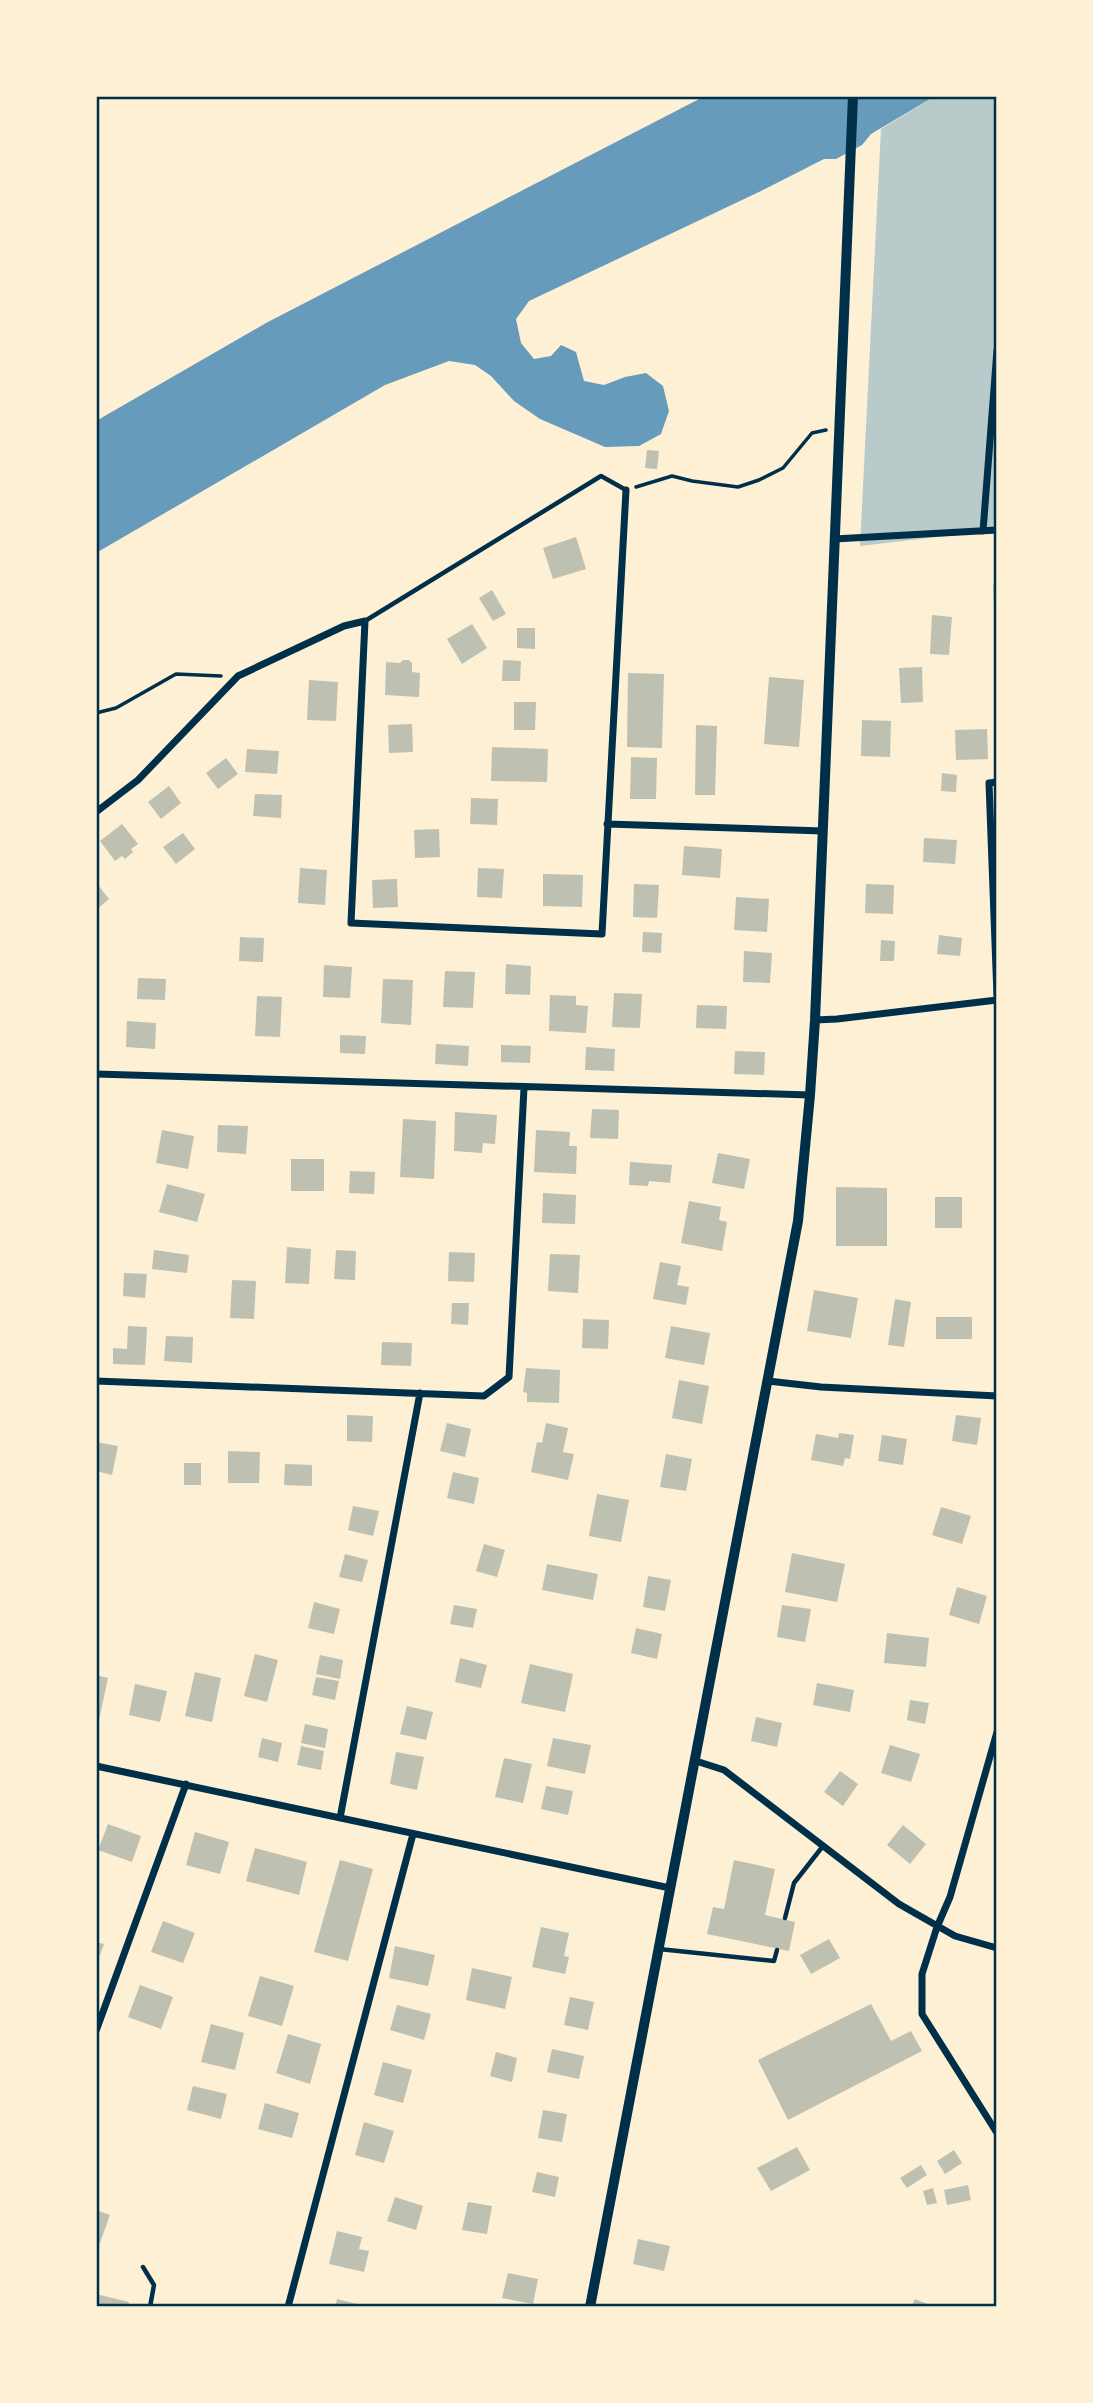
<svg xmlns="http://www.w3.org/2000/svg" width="1093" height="2403" font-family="Cabin,sans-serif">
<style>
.green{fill:#b9caca}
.water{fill:#669bbc}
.building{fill:#bec0b2}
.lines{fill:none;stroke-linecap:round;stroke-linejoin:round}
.path{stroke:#003049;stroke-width:3.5}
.service{stroke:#003049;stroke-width:4.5}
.minor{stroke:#003049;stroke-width:7}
.secondary{stroke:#003049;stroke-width:10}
.neatline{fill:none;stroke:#003049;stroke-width:2.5}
</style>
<rect width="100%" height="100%" fill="#fdf0d5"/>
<path class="green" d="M935,96H997V530L860,546L881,129Z"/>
<path class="water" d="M705,96H935L871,134L862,145L836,159H824L761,191L529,301L516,319L521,343L534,359L551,356L561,345L576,352L584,381L604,385L625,377L646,373L663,386L669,411L661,434L639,446L605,447L540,419L514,401L491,376L475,365L449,361L385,385L96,553V421L266,323Z"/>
<path class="building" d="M647,450L659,451L657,469L645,468Z
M576,537L586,569L553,579L543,548Z
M997,584V608H994L993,585Z
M492,590L506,614L493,621L479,598Z
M932,615L952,617L949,655L930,654Z
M472,624L487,648L462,664L447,639Z
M517,628H535V649L517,648Z
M403,660H409L412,663V672L420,673L419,697L385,695L386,662L400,663Z
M503,660L521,661L520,681H502Z
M922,667L923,702L901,703L899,668Z
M628,673L664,674L662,748L627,747Z
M769,677L804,680L799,747L764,744Z
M309,680L338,682L336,721L307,720Z
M514,702H536L535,730H514Z
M862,720L891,721L890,757L861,756Z
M412,724L413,752L389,753L388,725Z
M696,725L717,726L715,795H695Z
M987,729L988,759L956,760L955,730Z
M492,747L548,749L547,782L491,781Z
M247,749L279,751L277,774L245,772Z
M631,757L657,758L656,799H630Z
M226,758L238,774L218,789L206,773Z
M942,773L957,775L956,792L941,791Z
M169,786L181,803L161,819L148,802Z
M255,794L282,795L281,818L253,816Z
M471,798L498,799L497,825L470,824Z
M122,824L138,844L131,849L133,852L125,859L122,856L115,861L100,841Z
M439,829L440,857L415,858L414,830Z
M183,833L195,849L176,864L163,847Z
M924,838L957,840L955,864L923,862Z
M684,846L722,849L720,878L682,875Z
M300,868L327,870L325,905L298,903Z
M478,868L504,869L502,898L477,897Z
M543,874L583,875L582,907L543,906Z
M397,879L398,907L373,908L372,880Z
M634,884L659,885L657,918L633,917Z
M866,884L894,885L893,914L865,913Z
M98,885L109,899L96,910V886Z
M736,897L769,899L767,932L734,930Z
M643,932L662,933L661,953L642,952Z
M939,935L962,938L960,956L937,954Z
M240,937L264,938L263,962L239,961Z
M881,940L895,941L894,961H880Z
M744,951L772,953L770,983L743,982Z
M506,964L531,966L530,995L505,994Z
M324,965L352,967L350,998L323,997Z
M445,971L475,972L473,1008L443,1007Z
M138,978L166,979L165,1000L137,999Z
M383,979L413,980L411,1025L381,1023Z
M614,993L642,994L640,1028L612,1027Z
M550,995L576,996V1005L588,1006L586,1033L549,1031Z
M257,996L282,997L280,1037L255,1036Z
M697,1005L727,1006L726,1029L696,1028Z
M127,1021L156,1023L155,1049L126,1047Z
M340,1035L366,1036L365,1054L340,1053Z
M436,1044L469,1046L468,1066L435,1064Z
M501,1045L531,1046L530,1063L501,1062Z
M586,1047L615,1049L614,1071L585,1070Z
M735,1051L765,1052L764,1075L734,1074Z
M592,1109L619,1110L618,1139L590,1138Z
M455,1112L497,1115L495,1144L483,1143L482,1153L454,1151Z
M403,1119L436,1121L434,1179L400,1177Z
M218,1125L248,1126L246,1154L217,1152Z
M162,1130L194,1136L188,1169L156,1163Z
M536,1130L570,1132L569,1146H577L576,1174L534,1172Z
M718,1153L750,1159L744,1189L712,1183Z
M291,1159H324V1191H291Z
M630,1162L672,1165L670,1183L649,1181L648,1186L629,1185Z
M350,1171L375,1172L374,1194L349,1193Z
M167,1184L205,1194L197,1222L159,1212Z
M836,1187L887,1188V1246H836Z
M543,1193L576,1195L575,1224L542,1223Z
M935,1197H962V1228H935Z
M689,1201L721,1207L719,1220L727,1222L722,1251L681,1243Z
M287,1247L311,1249L309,1284L285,1283Z
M154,1250L189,1255L187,1273L152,1269Z
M336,1250L356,1251L355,1280L334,1279Z
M449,1252L475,1253L474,1282L448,1281Z
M550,1254L580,1255L578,1293L548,1291Z
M660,1262L681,1266L677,1285L689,1287L686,1305L653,1299Z
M124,1273L147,1274L145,1298L123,1296Z
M232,1280L256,1281L254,1319L230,1318Z
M814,1290L858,1298L851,1338L807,1331Z
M895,1299L911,1302L904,1347L888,1345Z
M452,1303H469L468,1325L451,1324Z
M936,1317H972V1339H936Z
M583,1319L609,1320L608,1349L582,1348Z
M128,1326L147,1327L145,1365L113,1364V1348L127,1349Z
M671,1326L710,1333L704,1365L665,1358Z
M166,1336L193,1337L192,1363L164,1361Z
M382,1342L412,1343L411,1366L381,1365Z
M526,1368L560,1370L559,1403L527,1402V1393L523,1392Z
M679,1380L709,1386L702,1424L672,1418Z
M347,1415L373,1416L372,1442L347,1441Z
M956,1415L981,1418L977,1445L952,1441Z
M447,1423L471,1429L465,1457L440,1451Z
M546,1423L568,1428L563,1452L574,1454L568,1480L531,1472L537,1442L542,1443Z
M839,1433L854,1435L850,1459L845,1458L843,1466L811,1460L816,1434L838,1438Z
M882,1435L907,1439L903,1465L878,1461Z
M96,1442L118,1446L112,1475L96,1471Z
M228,1451L260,1452L259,1483H228Z
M666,1454L692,1459L686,1491L660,1487Z
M184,1463H201V1485H184Z
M285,1464L312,1465V1486L284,1485Z
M453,1472L479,1478L474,1504L447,1498Z
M597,1494L629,1500L621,1542L589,1536Z
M353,1506L379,1511L373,1536L348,1530Z
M941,1507L971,1516L962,1544L932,1535Z
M484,1544L505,1550L497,1577L476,1571Z
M792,1553L845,1564L837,1602L785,1592Z
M345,1554L368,1560L362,1582L339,1577Z
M547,1564L598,1574L593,1600L542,1590Z
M648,1576L671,1580L665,1611L643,1607Z
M957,1587L987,1596L979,1624L949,1615Z
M314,1602L340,1609L334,1634L308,1628Z
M454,1605L477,1609L473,1628L450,1624Z
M782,1605L811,1609L805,1642L777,1637Z
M636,1628L662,1634L657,1659L631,1653Z
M887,1633L929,1638L926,1667L884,1663Z
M255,1654L278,1660L267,1702L244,1696Z
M320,1655L343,1660L340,1679L316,1674Z
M460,1658L487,1665L481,1688L455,1682Z
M530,1664L573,1674L565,1712L521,1703Z
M195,1672L221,1678L212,1722L185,1716Z
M96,1675L108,1678L99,1720L96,1719Z
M316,1677L339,1681L335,1700L312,1695Z
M817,1683L854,1690L850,1712L813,1705Z
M135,1684L167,1691L160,1722L129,1715Z
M910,1700L929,1703L925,1724L907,1720Z
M407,1706L433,1712L426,1740L400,1734Z
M756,1717L782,1723L777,1747L751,1741Z
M305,1724L328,1729L325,1748L301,1743Z
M262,1738L282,1743L278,1762L258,1757Z
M553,1738L591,1745L585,1774L547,1766Z
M890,1745L920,1754L911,1782L881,1773Z
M301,1746L324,1751L321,1770L297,1765Z
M396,1752L424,1757L417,1790L390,1784Z
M504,1758L532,1764L523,1803L495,1797Z
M840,1771L858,1784L843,1806L824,1792Z
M546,1786L573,1791L568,1815L541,1809Z
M108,1824L141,1836L132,1862L98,1850Z
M903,1825L926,1844L910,1864L887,1845Z
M195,1832L229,1842L220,1874L186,1865Z
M255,1848L307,1862L299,1895L246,1881Z
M340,1860L373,1869L348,1961L314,1952Z
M734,1860L775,1869L765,1915L795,1922L789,1951L707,1934L713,1907L724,1909Z
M163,1921L195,1933L183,1963L151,1952Z
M541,1927L569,1933L564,1956L569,1957L565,1974L532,1967Z
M829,1939L840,1958L811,1974L800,1955Z
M96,1942L104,1944L97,1963H96Z
M395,1946L435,1955L428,1986L389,1978Z
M472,1968L512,1977L505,2009L466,2000Z
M260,1976L294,1986L282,2026L248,2016Z
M140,1985L173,1997L161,2029L128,2017Z
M570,1997L594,2002L588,2030L564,2025Z
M871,2004L891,2041L911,2031L922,2051L788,2120L758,2060Z
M397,2005L431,2014L424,2040L390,2030Z
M211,2024L244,2033L235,2070L201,2062Z
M288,2034L321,2044L310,2084L276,2073Z
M552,2049L584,2056L579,2079L547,2072Z
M496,2052L517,2058L512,2082L490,2076Z
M383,2062L412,2070L403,2103L374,2095Z
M193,2086L227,2094L221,2119L187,2110Z
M265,2103L299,2113L292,2138L258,2129Z
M543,2110L567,2114L562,2142L538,2138Z
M364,2122L394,2131L384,2163L355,2155Z
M797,2147L810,2170L771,2191L757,2168Z
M954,2150L962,2163L945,2174L937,2161Z
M921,2165L927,2175L907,2188L900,2178Z
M537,2172L559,2177L555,2197L532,2192Z
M968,2185L971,2200L947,2205L944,2190Z
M933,2188L937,2203L927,2205L923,2191Z
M395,2197L423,2206L416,2230L387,2221Z
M468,2202L492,2206L487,2234L462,2230Z
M96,2210L110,2215L97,2251H96Z
M337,2231L362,2237L359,2249L369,2251L364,2272L329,2264Z
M638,2239L670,2246L664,2271L633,2264Z
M508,2273L538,2279L533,2304L502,2298Z
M96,2294L129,2302L128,2307H96Z
M337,2299L365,2306V2307H335Z
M915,2299L935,2307H911Z"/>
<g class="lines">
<path class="path" d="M636,487L672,476L692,481L738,487L759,480L783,468L812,433L826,430
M96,713L116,708L176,674L221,676"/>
<path class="service" d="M365,621L601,476L626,490
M785,1918L794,1883L823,1846
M659,1949L774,1961L777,1950
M143,2267L154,2285L150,2307"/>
<path class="minor" d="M983,531L997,350
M834,539L997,530
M997,782L989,783L997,996
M96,812L138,780L238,676L344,626L365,621L351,923L602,934L626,490
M607,824L823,831
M815,1020L837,1019L997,1000
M96,1074L810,1095
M96,1381L484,1396L509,1377L524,1088
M768,1381L821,1387L997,1396
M997,1732L950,1897L937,1927L922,1974V2014L997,2133
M696,1761L724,1770L899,1904L955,1936L997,1948
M96,1766L670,1888
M340,1818L420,1393
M96,2031L186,1784
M288,2307L413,1834"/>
<path class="secondary" d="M590,2307L798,1221L810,1095L815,1020L853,96"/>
</g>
<rect width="1093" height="2403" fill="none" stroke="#fdf0d5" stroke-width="196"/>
<rect x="98" y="98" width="897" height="2207" class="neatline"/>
</svg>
